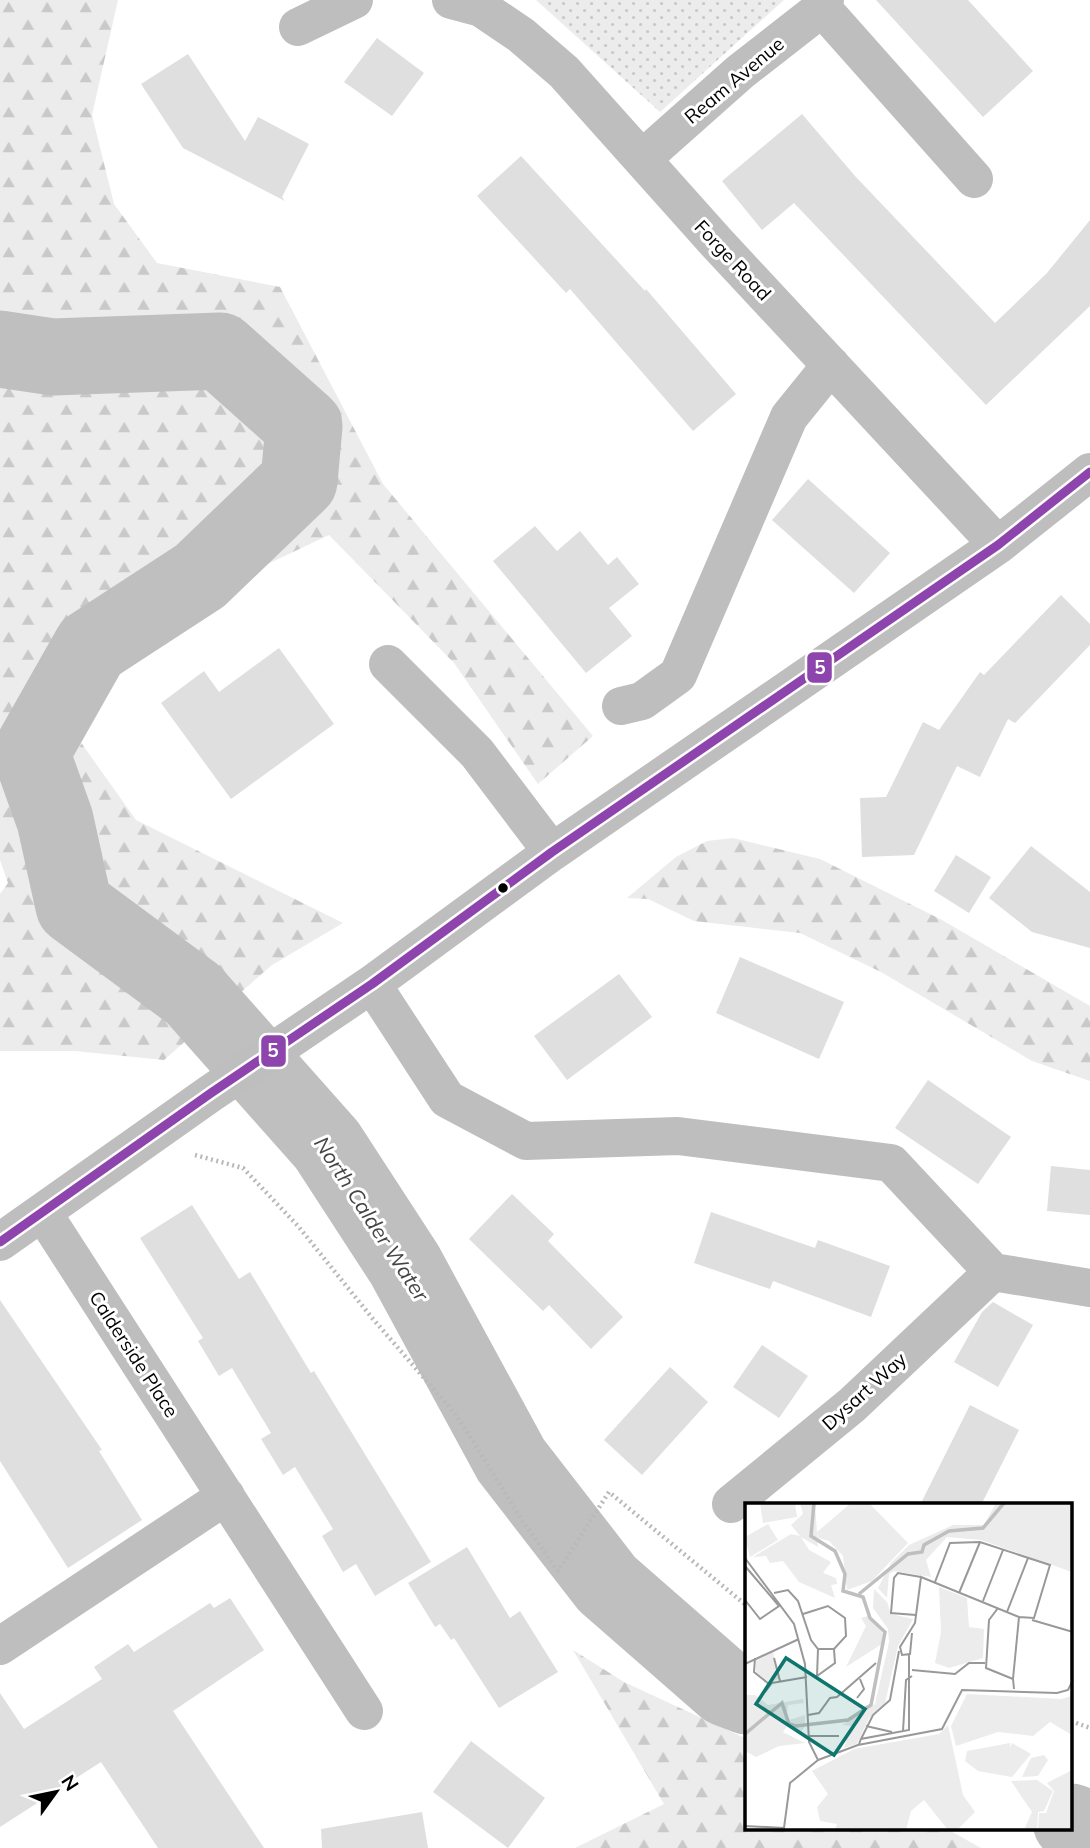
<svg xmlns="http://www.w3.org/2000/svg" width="1090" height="1848" font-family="Mulish,sans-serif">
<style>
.forest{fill:url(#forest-firs)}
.park{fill:url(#park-dots)}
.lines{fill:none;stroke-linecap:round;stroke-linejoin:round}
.river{stroke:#bfbfbf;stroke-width:77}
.building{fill:#dfdfdf}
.path{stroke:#b9b9b9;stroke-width:4.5;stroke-dasharray:2 3.5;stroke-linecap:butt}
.minor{stroke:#bebebe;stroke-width:38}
.bus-1-casing{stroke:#fff;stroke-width:14}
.bus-1{stroke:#8e44ad;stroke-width:9}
.bus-dot{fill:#000;stroke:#fff;stroke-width:2.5}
.labels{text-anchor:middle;stroke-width:6;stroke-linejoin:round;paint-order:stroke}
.street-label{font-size:19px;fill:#000;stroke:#fff}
.water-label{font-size:21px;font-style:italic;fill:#444;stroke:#fff}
.inset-river{fill:none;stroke:#bfbfbf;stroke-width:3.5}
.inset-road{fill:none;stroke:#999;stroke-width:2}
.view{fill:#0f766e;fill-opacity:0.15;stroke:#0f766e;stroke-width:3.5}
.inset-edge{fill:none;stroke:#000;stroke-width:3.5}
.line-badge{stroke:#fff;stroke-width:2.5}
.badge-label{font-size:19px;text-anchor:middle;font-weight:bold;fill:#fff}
</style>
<defs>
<pattern id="forest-firs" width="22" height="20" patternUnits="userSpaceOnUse" patternTransform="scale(1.75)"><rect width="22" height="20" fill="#ececec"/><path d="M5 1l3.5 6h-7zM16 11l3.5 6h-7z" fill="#c9c9c9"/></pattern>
<pattern id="park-dots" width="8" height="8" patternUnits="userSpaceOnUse" patternTransform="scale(1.75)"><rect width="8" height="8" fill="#ececec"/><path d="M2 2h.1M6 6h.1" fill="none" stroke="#c9c9c9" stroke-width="1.8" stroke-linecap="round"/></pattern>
</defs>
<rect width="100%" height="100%" fill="#fff"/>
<path class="forest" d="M0,0H118L92,115L114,204L157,263L280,287L383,484L593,736L538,784L454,663L329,535L33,675L136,820L343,923L272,965L164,1060L75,1051H0V894L8,883L0,860Z
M733,838L820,859L942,920L1090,1006V1081L1032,1061L881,972L800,933L694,921L648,899L627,898L676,857L707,841Z
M573,1650L624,1682L747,1739V1829H947L981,1848H575L664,1804Z"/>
<path class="park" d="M536,0H784L660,112Z"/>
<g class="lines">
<path class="river" d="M0,349L53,357L220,351L304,426L299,481L200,576L91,647L31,753L55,820L74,906L193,994L327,1145L405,1265L511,1460L607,1584L726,1688L747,1696
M1071,1822L1085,1827L1090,1831"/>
</g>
<path class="building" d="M876,0H968L1033,71L983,117Z
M377,38L424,73L392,116L344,82Z
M188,54L245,141L258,117L309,144L282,197L285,201L183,148L141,84Z
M802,114L855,176L995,323L1047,273L1090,220V306L986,405L794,203L762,230L722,181Z
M521,156L645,291L646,289L736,394L693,431L570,289L566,293L477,196Z
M808,479L890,553L854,593L772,520Z
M535,526L557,551L580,531L608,565L617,557L639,584L609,608L632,636L586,673L493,561Z
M1061,595L1090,624V645L1015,723L1008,719L980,777L957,766L914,855L862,857L860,798L886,797L923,722L939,730L980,672L984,675Z
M279,648L334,724L231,799L161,703L204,671L219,692Z
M1031,846L1090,892V948L1032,932L989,898Z
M956,855L991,877L969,913L934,891Z
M740,957L844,1002L819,1059L716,1013Z
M619,974L652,1017L567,1080L534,1036Z
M928,1080L1011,1137L978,1184L895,1128Z
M1051,1166L1090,1170V1215L1047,1211Z
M512,1194L554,1234L548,1241L623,1317L591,1349L549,1305L543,1311L469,1239Z
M192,1205L239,1279L250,1272L311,1373L314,1371L431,1562L375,1596L356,1564L343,1572L322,1536L333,1529L295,1467L283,1475L261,1439L271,1433L232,1368L219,1376L198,1341L203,1338L140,1238Z
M711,1212L815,1248L818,1240L890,1266L871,1317L773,1281L770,1289L694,1263Z
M0,1300L102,1450L99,1451L142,1520L68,1568L0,1461Z
M993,1302L1033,1325L998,1387L954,1362L982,1312Z
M762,1345L808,1376L779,1418L733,1387Z
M670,1367L708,1402L642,1475L604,1440Z
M970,1405L1019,1430L981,1505H920Z
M467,1547L510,1618L520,1611L558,1672L499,1708L454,1638L451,1640L440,1624L435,1627L408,1583Z
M230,1598L264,1650L173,1711L264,1848H158L101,1762L0,1827V1693L24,1729L102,1679L94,1667L128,1644L134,1652L210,1603L214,1608Z
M471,1741L545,1798L508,1848L433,1792Z
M422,1812L428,1848H322L321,1829Z"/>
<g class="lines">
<path class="path" d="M195,1155L243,1168L298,1226L373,1319L457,1416L522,1520L558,1571L609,1492L747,1606
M1071,1721L1090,1728"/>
<path class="minor" d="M451,0L481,8L521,35L564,72L716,242L998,545
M822,8L974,179
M298,27L354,0
M642,159L740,72L822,8L825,0
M388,664L477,753L552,852
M621,706L642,701L678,675L789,417L831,365
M372,984L447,1099L526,1141L678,1136L891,1163L993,1272L1090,1288
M43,1213L364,1711
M0,1242L211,1093L372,984L552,852L998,545L1090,472
M731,1504L852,1405L993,1272
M0,1646L226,1496"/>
<defs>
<path id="bus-1" d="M0,1242L211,1093L372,984L552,852L998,545L1090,472"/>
</defs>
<use href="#bus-1" class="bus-1-casing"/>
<use href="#bus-1" class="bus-1"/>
</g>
<circle class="bus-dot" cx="503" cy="888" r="6"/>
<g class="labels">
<g class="street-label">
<text transform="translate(734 80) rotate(-40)" y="7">Ream Avenue</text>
<text transform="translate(733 260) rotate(47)" y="7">Forge Road</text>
<text transform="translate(134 1354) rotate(57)" y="7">Calderside Place</text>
<text transform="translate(864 1391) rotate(-42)" y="7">Dysart Way</text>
</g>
<g class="water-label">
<text transform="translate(371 1219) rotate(57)" y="7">North Calder Water</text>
</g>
</g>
<g transform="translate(745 1503)">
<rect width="327" height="327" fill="#fff"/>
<path d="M15,0H50L52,14L18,20ZM106,0H124L163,40L127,78L102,87L98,53L84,38L73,35L72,29ZM23,21L33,37L5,54L0,34ZM203,222L218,292L230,309L212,327H203L179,297L166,308L161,327H90L92,321L75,318L72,304L83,291L67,268L109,246L194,231Z" fill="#ececec"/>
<path d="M55,0H70L73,44L56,34L64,47L86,59L78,70L91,75L92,81L86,82L90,95L54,79L38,58L25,60L21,53L8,54L46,31L55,33L46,22L58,11ZM251,0H327V69L236,37L202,34L181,57L186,74L149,68L144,71L142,95L133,85L146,60L164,42L208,22H239ZM194,84L222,95L224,124L239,126L238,155L204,165L190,160L196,129ZM129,86L142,99L146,111L168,116L153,143L140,200L124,215L112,241L99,245L106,223L97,222L130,201L144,139L143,126L128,105ZM123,113L137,129L140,139L101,164L121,123L116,115ZM222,191L316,196L327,193V232L305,219L288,233L253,229L211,243L206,223ZM0,192H10L23,202L58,196L59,200L43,202L41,218L60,212V223L55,231L42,223L38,229L60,240L34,243L11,254L0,248ZM265,240V245L267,240L286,251L267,274L233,268L220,258L222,248ZM299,252L303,257L293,273L277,274L286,255ZM327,267V327H293L294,310H301L309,288L302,280Z" fill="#ececec"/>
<path d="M292,277L308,288L299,308L293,309L292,327H279L287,309L266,278Z" fill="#ececec"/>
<path d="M28,148L34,176L24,179L11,169V155Z" fill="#ececec"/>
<path class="inset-river" d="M114,91L163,51L177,49L179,42L204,28L238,25L259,0M0,231L37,200L44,221L51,223L103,217L126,202L140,129L125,115L118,94L98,88L100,71L90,48L66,33L69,0"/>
<path class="inset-road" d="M0,55L49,121L60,161L64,239L73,257L45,280L39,325L0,323M0,63L34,103L15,116L0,97M190,79L205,40L235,39L305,62L289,115L274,114M29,90L43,87L53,98L66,137L73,146H89L101,133L100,115L83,103L58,111M214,90L235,39M238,98L258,47M253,105L244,117L241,165L268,176L269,186M262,109L283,55M171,112L146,110L149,75L153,70L176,74M287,117L328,129M167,130L165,151L157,152L155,144L170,120L176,74L274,114L268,176M73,146L72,173L90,160L89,146M10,155L9,169L24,181M29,155L35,178M0,161L54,136M167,167L210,171L224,160H240M20,189L27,180L62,174M112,195L119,186L115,176M63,212L74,210L85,195L92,194L131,160M121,223L147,229M158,228L161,177L167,173M64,233H94M116,236L128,212L145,197L154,148M114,241L116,236L164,227V152M73,257L113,242L197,226L217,187L312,190L323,187L328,177"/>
<path class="view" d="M41,155L120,206L89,252L11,201Z"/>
<rect width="327" height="327" class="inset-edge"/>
</g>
<g class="line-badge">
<rect x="806" y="651" width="27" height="33" rx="7" fill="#8e44ad"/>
<rect x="260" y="1034" width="27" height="34" rx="7" fill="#8e44ad"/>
</g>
<g class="badge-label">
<text x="820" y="674">5</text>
<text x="273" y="1057">5</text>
</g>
<g transform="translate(56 1792) rotate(57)" stroke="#ffffff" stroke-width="5" paint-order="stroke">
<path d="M0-5L12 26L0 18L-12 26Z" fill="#000000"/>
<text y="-10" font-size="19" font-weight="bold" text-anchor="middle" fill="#000000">N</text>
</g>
</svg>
